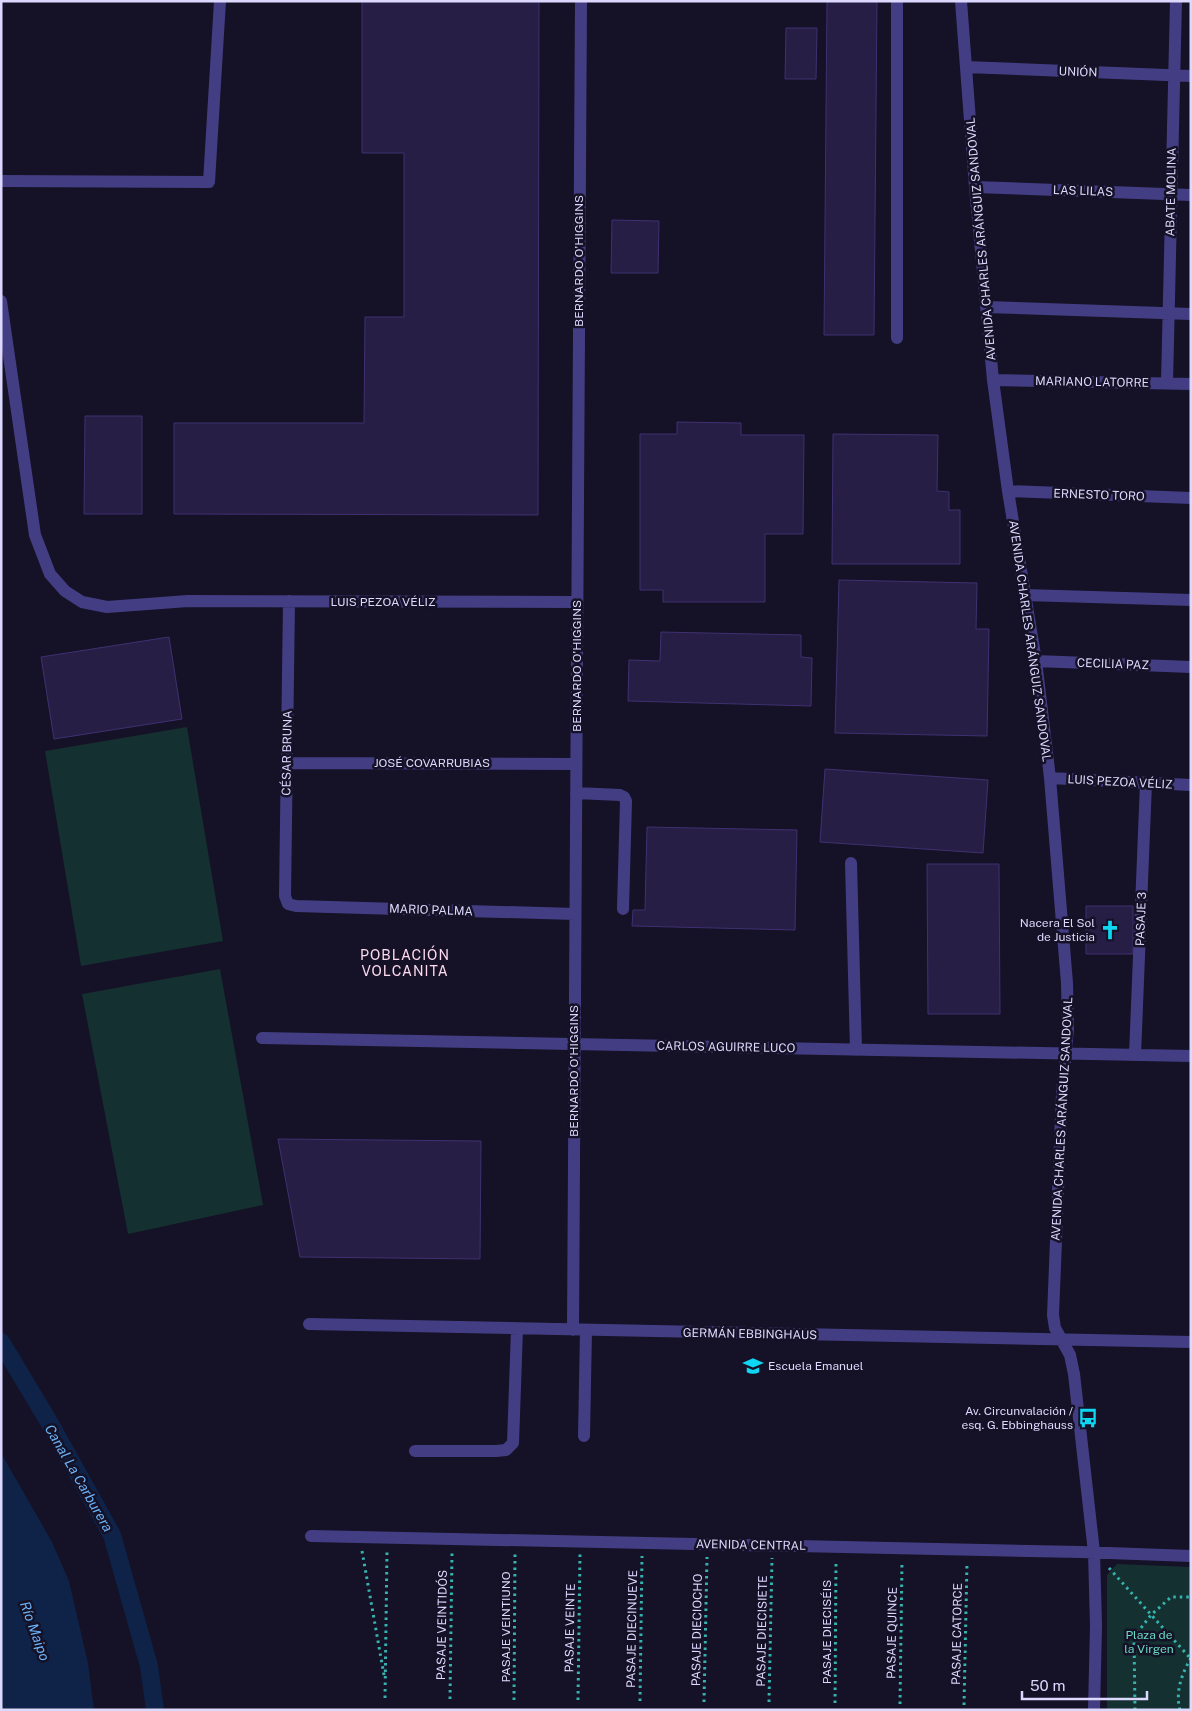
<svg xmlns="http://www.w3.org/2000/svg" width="1192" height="1711" font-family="'Public Sans',sans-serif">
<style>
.green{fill:#143030}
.water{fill:#0f2247}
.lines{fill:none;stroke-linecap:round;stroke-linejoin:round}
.canal{stroke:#0f2247;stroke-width:18}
.building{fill:#271e46;stroke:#3f3171}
.path{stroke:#36b3af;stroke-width:3;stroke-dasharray:2.5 4;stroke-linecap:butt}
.minor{stroke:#433e83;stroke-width:12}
.labels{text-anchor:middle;stroke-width:5;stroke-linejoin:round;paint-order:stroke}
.street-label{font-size:12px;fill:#ddd8fd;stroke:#151126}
.poi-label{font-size:12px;fill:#ddd8fd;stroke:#151126;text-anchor:end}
.park-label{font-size:12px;fill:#67dac1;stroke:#151126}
.neighbourhood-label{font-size:14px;letter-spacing:1px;fill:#fddaef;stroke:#151126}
.water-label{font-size:14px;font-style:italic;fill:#6bb3f8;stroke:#151126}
</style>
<rect width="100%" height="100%" fill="#151126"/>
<path class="green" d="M187,727L223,941L81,966L45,751Z
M220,969L263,1205L128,1234L82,994Z
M1117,1564L1191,1567V1710H1107V1575Z"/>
<path class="water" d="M1,1453L52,1542L69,1581L88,1663L94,1710H1Z"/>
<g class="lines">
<path class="canal" d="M1,1342L49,1422L112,1535L149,1666L155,1710"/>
</g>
<path class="building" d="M362,1H539L538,515L174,514V423H364L365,317H404V153H362Z
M827,1H877L874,335H824Z
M786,28H817L816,79H785Z
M612,220L659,221L658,273H611Z
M85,416H142V514H84Z
M677,422L741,423V435H804L803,534H765V602H663V590H640V434H677Z
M833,434L938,435L937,491L949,492V510H960V564H832Z
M839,580L977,583L976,629H989L987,736L835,733Z
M661,632L801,635V657L812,658L811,706L628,701L629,660L660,661Z
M169,637L182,719L54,739L41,657Z
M825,769L988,780L983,853L820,842Z
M647,827L797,830L795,930L632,926L633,910H645Z
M927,864H999L1000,1014H928Z
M1086,906H1133V954H1086Z
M278,1139L481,1141L480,1259L300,1257Z"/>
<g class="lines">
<path class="path" d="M362,1551L384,1675
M1109,1568L1191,1659
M385,1698L387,1551
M450,1699L452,1552
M514,1700L515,1553
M578,1700L580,1554
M640,1701L642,1556
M704,1702L707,1557
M769,1702L772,1558
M835,1703L836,1560
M900,1704L902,1561
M964,1705L967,1562
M1135,1710L1134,1637L1151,1615L1171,1597H1191
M1180,1710C1175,1692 1182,1673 1191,1658"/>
<path class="minor" d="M961,1L975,187L993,380L1008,491L1036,661L1050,778L1067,983L1068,1029L1062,1093L1053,1315L1055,1328L1070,1355L1074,1374L1094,1552L1096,1626L1094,1710
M966,67L1191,76
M1,181L209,182L220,1
M975,187L1191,195
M1,301L35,535L50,574L65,591L82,602L107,607L188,601L577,602
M986,307L1191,314
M897,338V1
M993,380L1191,384
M1167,383L1176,1
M1008,491L1191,498
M1025,595L1191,600
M289,601L285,896L288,904L296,906L575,914
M1036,661L1191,667
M287,763L576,764
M1050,778L1191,785
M576,793L620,795L624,797L626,801L623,909
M851,863L856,1050
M262,1038L1191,1056
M1135,1055L1146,783
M309,1324L1191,1342
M573,1330L581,1
M584,1436L586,1330
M415,1451H496L506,1450L513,1443L517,1329
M311,1536L1081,1552L1191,1556"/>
</g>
<defs>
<symbol id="church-bare" viewBox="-9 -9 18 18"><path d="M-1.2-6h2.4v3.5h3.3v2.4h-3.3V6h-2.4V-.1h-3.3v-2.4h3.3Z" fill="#0ed6f3" stroke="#151126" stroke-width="2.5" paint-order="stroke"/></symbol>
<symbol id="school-bare" viewBox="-9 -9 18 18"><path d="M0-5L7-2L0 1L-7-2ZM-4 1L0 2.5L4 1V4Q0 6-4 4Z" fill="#0ed6f3" stroke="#151126" stroke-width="2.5" paint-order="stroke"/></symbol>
<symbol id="bus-bare" viewBox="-9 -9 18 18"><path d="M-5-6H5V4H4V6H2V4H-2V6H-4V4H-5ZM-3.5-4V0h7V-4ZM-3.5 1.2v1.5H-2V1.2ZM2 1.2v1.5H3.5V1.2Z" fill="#0ed6f3" stroke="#151126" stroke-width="2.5" paint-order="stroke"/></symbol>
</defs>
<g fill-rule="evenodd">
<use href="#church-bare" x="1096" y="916" width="28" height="28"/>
<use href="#school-bare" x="739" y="1352" width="28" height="28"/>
<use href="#bus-bare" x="1074" y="1404" width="28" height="28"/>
</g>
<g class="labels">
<g class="street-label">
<text transform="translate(1078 72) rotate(2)" y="4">UNIÓN</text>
<text transform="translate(1083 191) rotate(2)" y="4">LAS LILAS</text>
<text transform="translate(1171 192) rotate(-89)" y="4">ABATE MOLINA</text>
<text transform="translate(981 239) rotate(-95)" y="4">AVENIDA CHARLES ARÁNGUIZ SANDOVAL</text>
<text transform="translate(579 261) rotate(-90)" y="4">BERNARDO O'HIGGINS</text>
<text transform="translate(1092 382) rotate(1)" y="4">MARIANO LATORRE</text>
<text transform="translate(1099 495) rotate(2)" y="4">ERNESTO TORO</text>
<text x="383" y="606">LUIS PEZOA VÉLIZ</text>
<text transform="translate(1030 641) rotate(82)" y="4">AVENIDA CHARLES ARÁNGUIZ SANDOVAL</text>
<text transform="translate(1113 664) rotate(2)" y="4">CECILIA PAZ</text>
<text transform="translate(577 666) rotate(-90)" y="4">BERNARDO O'HIGGINS</text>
<text transform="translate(287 753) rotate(-89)" y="4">CÉSAR BRUNA</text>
<text x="432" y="767">JOSÉ COVARRUBIAS</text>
<text transform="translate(1120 782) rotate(3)" y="4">LUIS PEZOA VÉLIZ</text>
<text transform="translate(431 910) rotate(2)" y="4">MARIO PALMA</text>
<text transform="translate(1141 919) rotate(-88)" y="4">PASAJE 3</text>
<text transform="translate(726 1047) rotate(1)" y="4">CARLOS AGUIRRE LUCO</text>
<text transform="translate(574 1071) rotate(-90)" y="4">BERNARDO O'HIGGINS</text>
<text transform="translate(1062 1119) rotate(-87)" y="4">AVENIDA CHARLES ARÁNGUIZ SANDOVAL</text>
<text transform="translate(750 1334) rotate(1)" y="4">GERMÁN EBBINGHAUS</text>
<text transform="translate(751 1545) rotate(1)" y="4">AVENIDA CENTRAL</text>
<text transform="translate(442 1625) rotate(-89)" y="4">PASAJE VEINTIDÓS</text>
<text transform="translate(506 1627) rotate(-90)" y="4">PASAJE VEINTIUNO</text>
<text transform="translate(570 1628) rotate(-89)" y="4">PASAJE VEINTE</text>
<text transform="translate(632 1629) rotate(-89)" y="4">PASAJE DIECINUEVE</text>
<text transform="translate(697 1630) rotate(-89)" y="4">PASAJE DIECIOCHO</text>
<text transform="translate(762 1631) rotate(-89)" y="4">PASAJE DIECISIETE</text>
<text transform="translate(827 1632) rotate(-90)" y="4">PASAJE DIECISÉIS</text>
<text transform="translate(892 1633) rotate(-89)" y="4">PASAJE QUINCE</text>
<text transform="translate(957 1634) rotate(-89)" y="4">PASAJE CATORCE</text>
</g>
<g class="poi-label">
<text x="1095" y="927">Nacera El Sol<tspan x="1095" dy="14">de Justicia</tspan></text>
<text x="768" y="1370" text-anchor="start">Escuela Emanuel</text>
<text x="1073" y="1415">Av. Circunvalación /<tspan x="1073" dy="14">esq. G. Ebbinghauss</tspan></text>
</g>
<g class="park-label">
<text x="1149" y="1639">Plaza de<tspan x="1149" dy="14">la Virgen</tspan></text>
</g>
<g class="neighbourhood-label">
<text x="405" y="960">POBLACIÓN<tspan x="405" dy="16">VOLCANITA</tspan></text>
</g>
<g class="water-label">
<text transform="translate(79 1478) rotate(60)" y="5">Canal La Carburera</text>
<text transform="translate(35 1631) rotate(70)" y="5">Río Maipo</text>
</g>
</g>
<rect width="1192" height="1711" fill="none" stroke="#ddd8fd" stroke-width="5"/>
<path d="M1022 1691v8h125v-8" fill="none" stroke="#ddd8fd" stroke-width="2.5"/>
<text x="1030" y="1691" font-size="15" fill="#ddd8fd" stroke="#151126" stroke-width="4" paint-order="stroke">50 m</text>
</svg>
